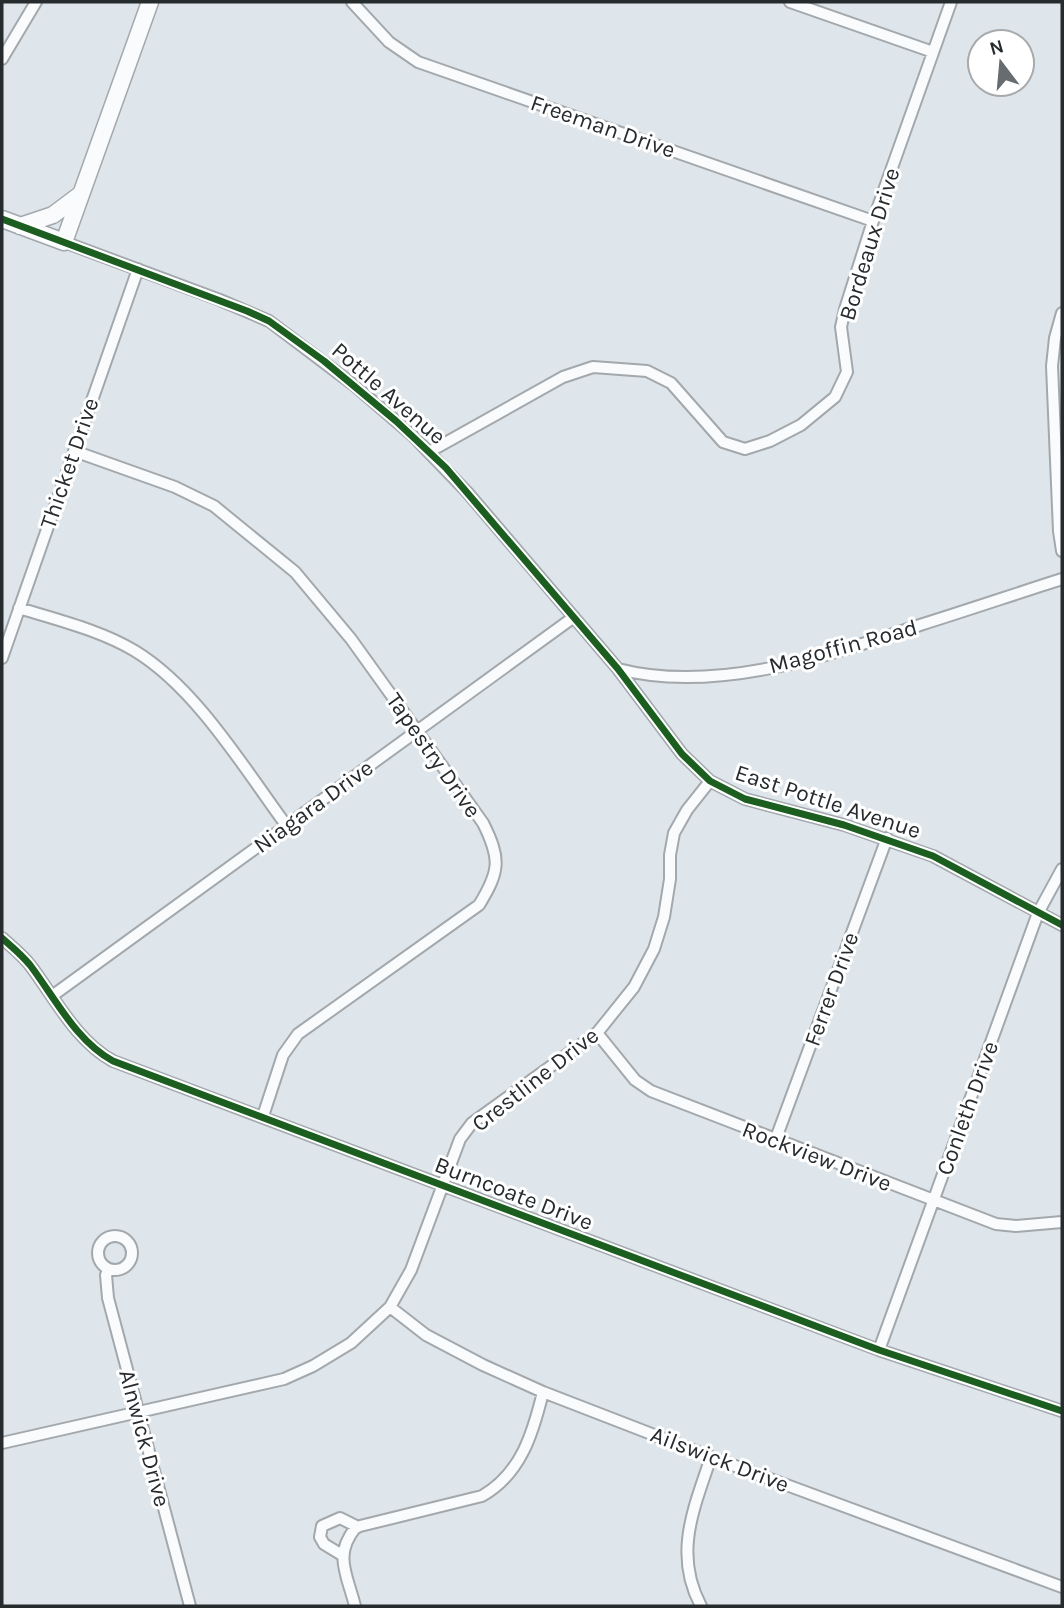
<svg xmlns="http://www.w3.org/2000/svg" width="1064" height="1608" font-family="Karla,sans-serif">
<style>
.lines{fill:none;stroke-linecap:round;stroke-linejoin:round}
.street-casing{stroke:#a2a8ac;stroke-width:14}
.secondary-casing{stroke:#a2a8ac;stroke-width:19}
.street{stroke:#fafbfc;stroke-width:10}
.secondary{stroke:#fafbfc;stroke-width:16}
.cycleway-casing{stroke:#fff;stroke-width:11}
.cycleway{stroke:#1b5e20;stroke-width:7}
.labels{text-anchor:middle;stroke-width:6;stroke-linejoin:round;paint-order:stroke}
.street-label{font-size:23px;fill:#262b2e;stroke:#fff}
</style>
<rect width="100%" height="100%" fill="#dfe6eb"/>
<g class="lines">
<defs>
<path id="street" d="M352,2L389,42L418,62L873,221
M790,2L933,52
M2,59L36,2
M64,242L220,300L269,321L355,386L412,435L467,492L618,669L682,754L710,781L745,799L844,825L933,856L1062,925
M1062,313L1055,338L1052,366L1059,531L1062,551
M74,451L175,487L214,506L295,572L351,639L483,823C501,859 500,871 479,905L298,1034L283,1055L263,1116
M429,452L563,377L593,367L647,371L671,383L723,442L745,449L770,441L801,425L835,397L847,372L841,327L845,309L873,221L951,2
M19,608C57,620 100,630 135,651C196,688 244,768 286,825
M2,658L138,269
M618,669C714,694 829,656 920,625C968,610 1015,594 1062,579
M2,938C12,947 22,955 30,965C55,998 76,1041 113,1061L879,1350L1062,1411
M52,996L574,617
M597,1033L635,1080L651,1091L996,1224L1016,1226L1062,1222
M775,1141L887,838
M98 1253a17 17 0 1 1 34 0a17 17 0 1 1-34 0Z
M109,1269L106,1275L108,1298L190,1606
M390,1307L426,1335L483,1365L543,1392L711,1457L1062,1587
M879,1350L1038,913L1062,869
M2,1443L284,1379L313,1366L351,1343L390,1307L411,1270L460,1139L472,1123L597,1033L634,987L654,949L664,917L670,879V855L674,833L687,810L710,781
M342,1555L324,1544L320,1537L322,1526L340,1518L358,1527
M355,1606C347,1574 333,1555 356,1527L482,1496C521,1474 533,1433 543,1392
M701,1606C673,1554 694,1508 711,1457"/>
<path id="secondary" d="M2,219L64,242L150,2
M20,226L53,215L81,194"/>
</defs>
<use href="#street" class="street-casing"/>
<use href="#secondary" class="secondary-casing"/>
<use href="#street" class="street"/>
<use href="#secondary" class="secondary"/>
<defs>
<path id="cycleway" d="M2,219L247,311L269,321L324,361L396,421L446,468L618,669L682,754L710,781L745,799L844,825L933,856L1062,925
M2,938C12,947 22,955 30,965C55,998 76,1041 113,1061L879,1350L1062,1411"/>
</defs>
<use href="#cycleway" class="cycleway-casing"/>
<use href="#cycleway" class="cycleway"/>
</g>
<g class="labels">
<g class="street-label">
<text transform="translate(603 126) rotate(19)" y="8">Freeman Drive</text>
<text transform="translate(869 244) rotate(-73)" y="8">Bordeaux Drive</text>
<text transform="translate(389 393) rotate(41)" y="8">Pottle Avenue</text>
<text transform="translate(69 463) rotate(-71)" y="8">Thicket Drive</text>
<text transform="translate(843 646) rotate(-15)" y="8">Magoffin Road</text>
<text transform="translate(434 755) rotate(55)" y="8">Tapestry Drive</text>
<text transform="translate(828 801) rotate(18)" y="8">East Pottle Avenue</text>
<text transform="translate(313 806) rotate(-36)" y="8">Niagara Drive</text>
<text transform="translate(831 989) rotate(-70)" y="8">Ferrer Drive</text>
<text transform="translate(535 1079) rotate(-38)" y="8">Crestline Drive</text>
<text transform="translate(967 1108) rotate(-70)" y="8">Conleth Drive</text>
<text transform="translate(817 1156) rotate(21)" y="8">Rockview Drive</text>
<text transform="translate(514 1193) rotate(21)" y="8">Burncoate Drive</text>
<text transform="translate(145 1438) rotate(75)" y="8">Alnwick Drive</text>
<text transform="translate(720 1459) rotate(21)" y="8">Ailswick Drive</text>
</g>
</g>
<rect width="1064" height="1608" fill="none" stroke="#262b2e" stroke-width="7"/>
<g transform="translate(1001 63) rotate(344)"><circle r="33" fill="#ffffff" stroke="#a8aaab" stroke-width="2"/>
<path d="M0-5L12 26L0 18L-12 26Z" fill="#676c70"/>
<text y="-10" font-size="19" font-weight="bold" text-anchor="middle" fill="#262b2e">N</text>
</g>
</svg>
